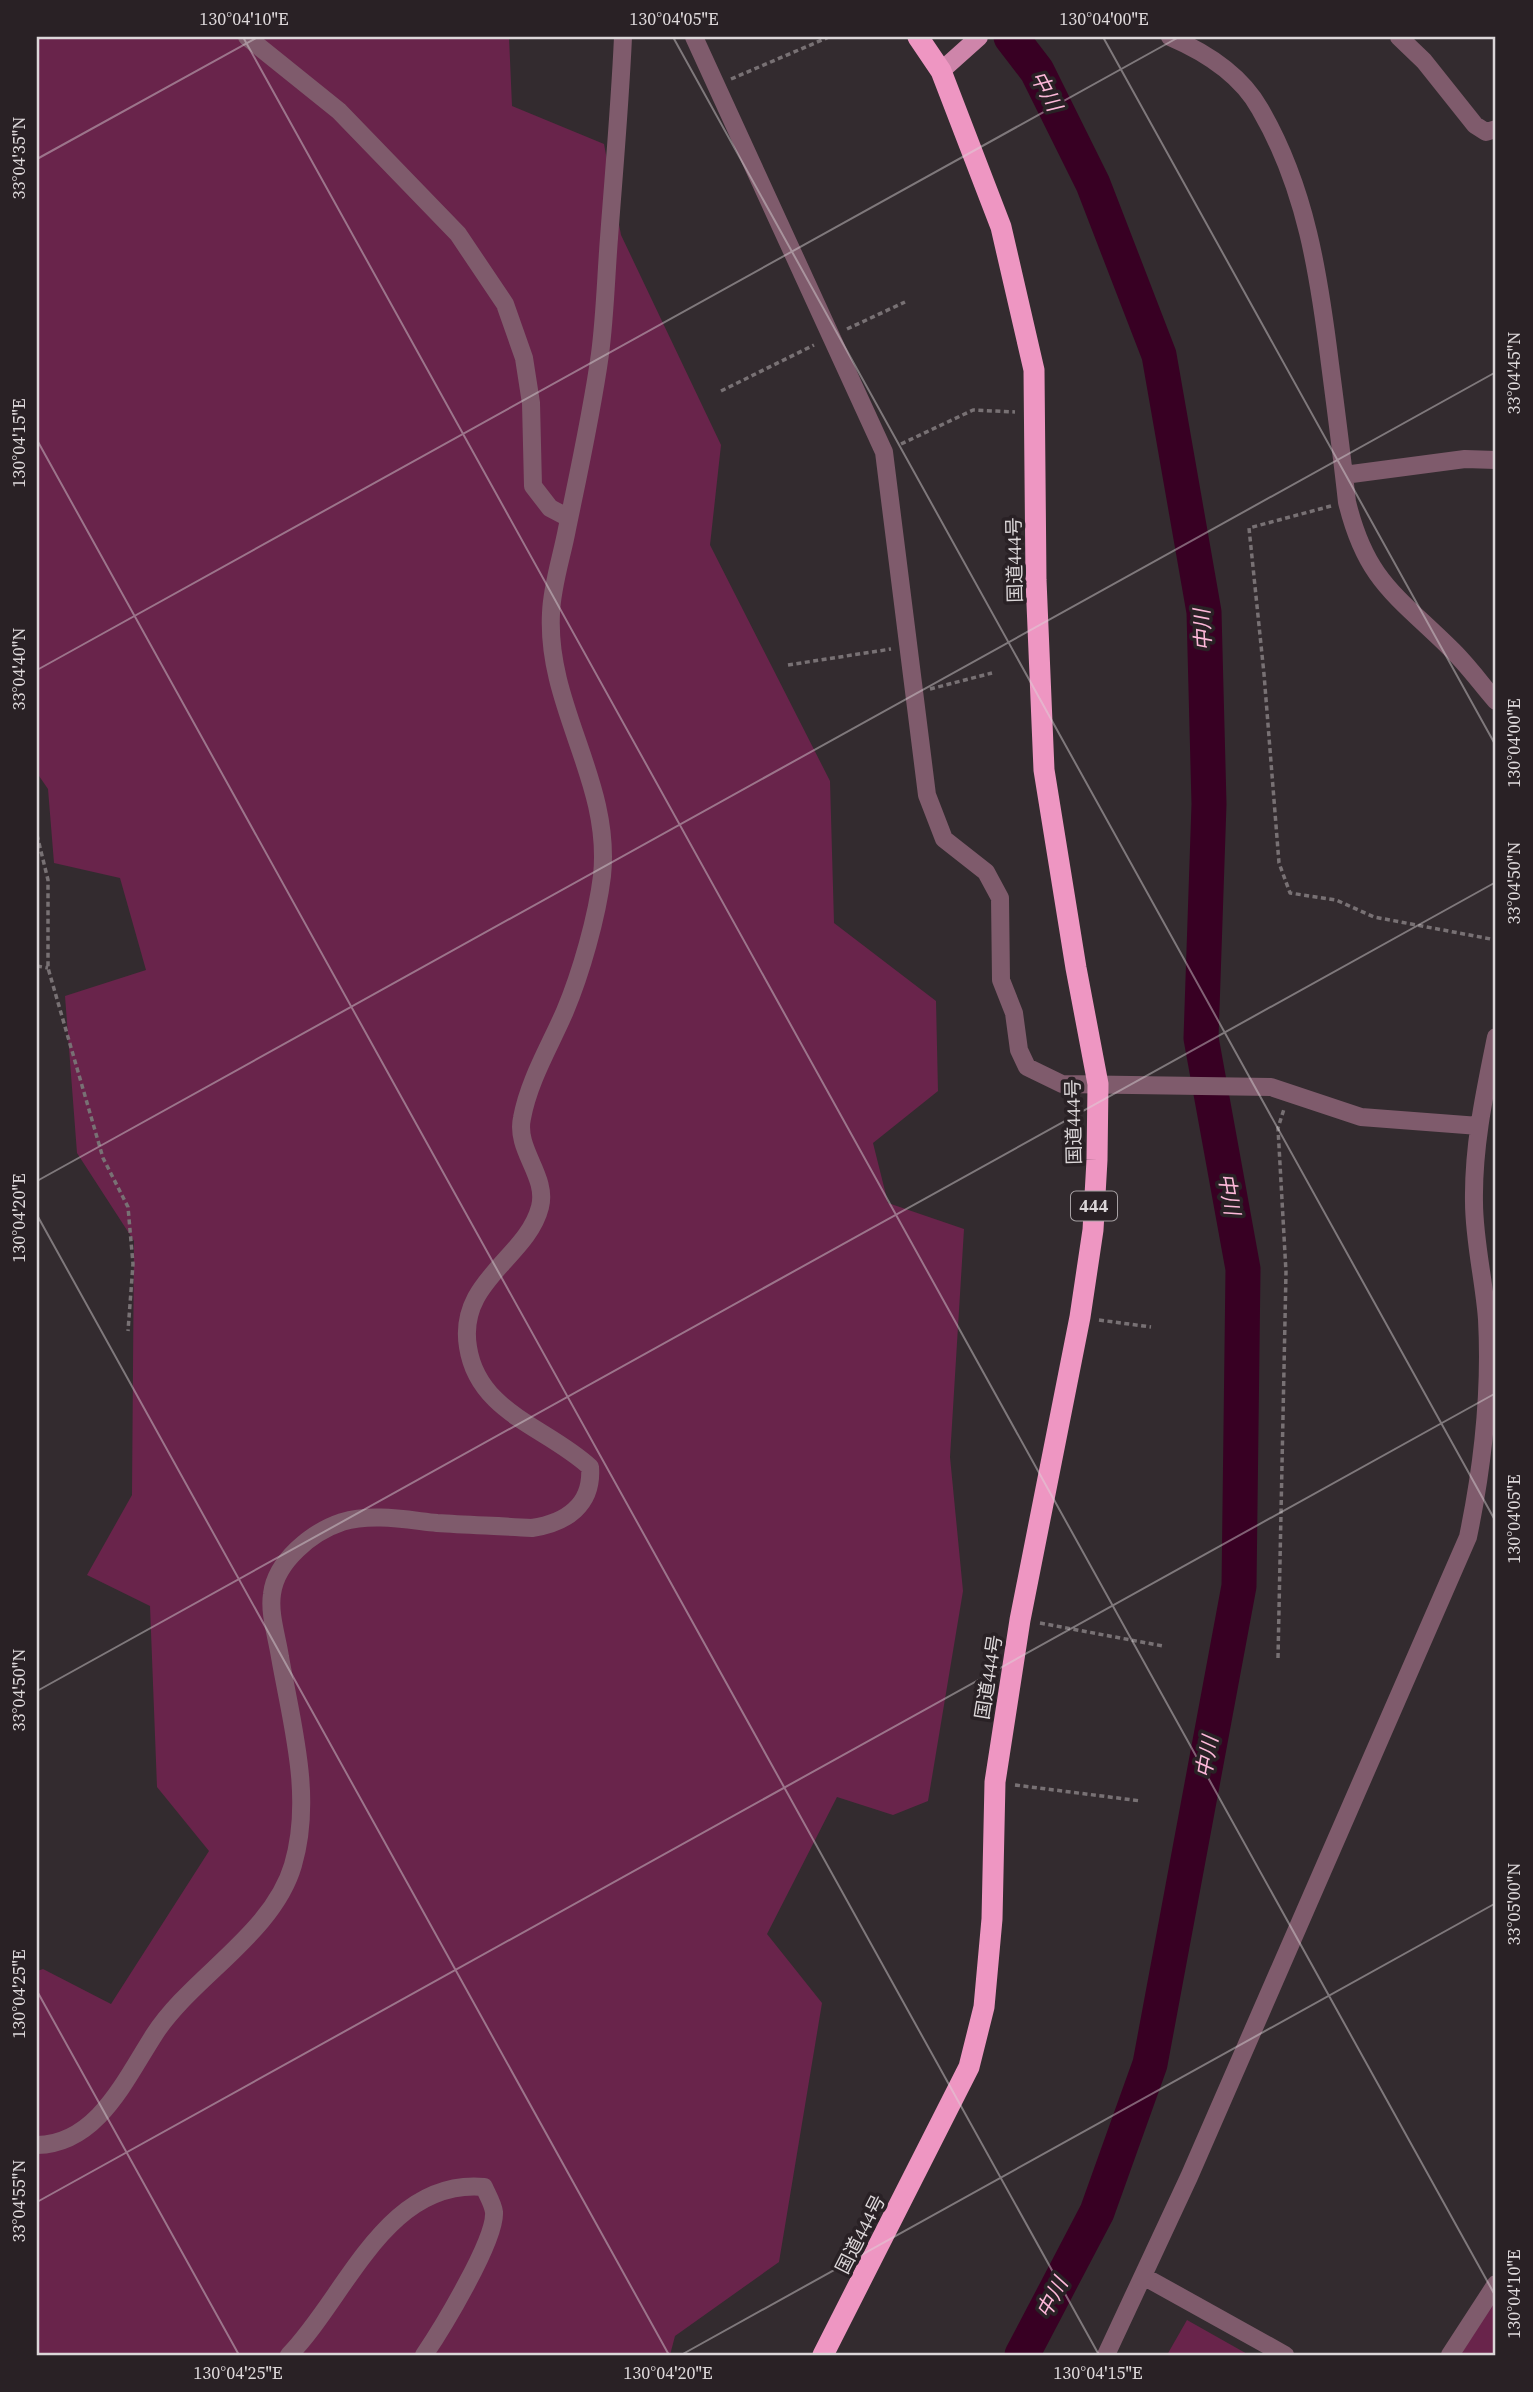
<svg xmlns="http://www.w3.org/2000/svg" width="1533" height="2392" font-family="'Source Serif 4','Noto Sans JP',serif">
<style>
.green{fill:#69244b}
.lines{fill:none;stroke-linecap:round;stroke-linejoin:round}
.river{stroke:#380023;stroke-width:35}
.path{stroke:#787174;stroke-width:3.5;stroke-dasharray:5 3.5;stroke-linecap:butt}
.minor{stroke:#7f5b6c;stroke-width:18}
.major{stroke:#ce85aa;stroke-width:18}
.highway{stroke:#ee96c2;stroke-width:21}
.ticks{fill:none;stroke:#dcd7d9;stroke-width:2;stroke-opacity:0.45}
.labels{text-anchor:middle;stroke-width:7;stroke-linejoin:round;paint-order:stroke}
.shield{fill:#292125;stroke:#a6a0a3;stroke-width:2}
.shield-label{font-size:18px;font-weight:bold;fill:#dcd7d9}
.street-label{font-size:19px;fill:#dcd7d9;stroke:#292125}
.water-label{font-size:21px;font-style:italic;fill:#fdb8d9;stroke:#292125}
.neatline{fill:none;stroke:#dcd7d9;stroke-width:2.5}
.ticks-label{font-size:18px;text-anchor:middle;fill:#dcd7d9}
</style>
<rect width="100%" height="100%" fill="#332b2f"/>
<path class="green" d="M37,37H509L512,106L604,144L621,235L721,445L710,545L830,781L834,923L936,1001L938,1091L873,1143L888,1203L964,1229L950,1457L963,1591L928,1801L893,1815L837,1797L767,1934L822,2003L779,2262L675,2336L670,2355H37V1971L43,1969L111,2004L209,1851L157,1787L150,1606L87,1575L132,1495L134,1241L77,1153L65,996L146,970L120,878L54,863L48,789L37,773Z
M1496,2298V2355H1456Z
M1187,2320L1249,2355H1167Z"/>
<g class="lines">
<path class="river" d="M1011,37L1037,71L1093,184L1159,355L1204,612L1209,804L1201,1038L1243,1269L1239,1586L1150,2064L1097,2212L1022,2355"/>
<path class="path" d="M731,79L829,37
M847,329L905,302
M721,391L814,345
M901,444L973,410L1015,412
M1331,506L1249,528L1264,674L1279,863L1290,893L1336,900L1374,917L1496,940
M788,665L891,649
M930,689L992,673
M37,835L48,880V968L103,1158L128,1207L133,1264L128,1331
M37,966L48,968
M1099,1320L1151,1327
M1040,1623L1163,1646
M1278,1658L1286,1272L1278,1128L1284,1109
M1015,1785L1141,1801"/>
<path class="minor" d="M247,37L339,111L458,234L505,304L524,358L531,403L533,486L550,508L569,518
M694,37L884,452L927,795L944,839L986,872L1000,898L1001,980L1014,1013L1019,1050L1027,1067L1062,1084L1271,1087L1361,1117L1479,1126
M1170,37C1205,52 1241,75 1260,109C1306,188 1319,275 1330,364C1336,410 1342,456 1347,502C1366,580 1396,595 1450,648C1467,664 1481,684 1496,701
M1399,37L1424,61L1475,125L1486,132L1496,129
M1344,475L1465,459L1496,460
M37,2145C97,2144 125,2080 154,2035C191,1977 273,1934 293,1865C313,1797 292,1725 280,1657C277,1637 269,1614 272,1594C276,1561 312,1532 342,1522C372,1513 407,1520 437,1523C468,1525 500,1526 532,1528C566,1523 593,1505 590,1467C547,1427 478,1413 468,1347C457,1281 527,1258 540,1207C548,1176 515,1150 522,1118C529,1080 550,1046 565,1011C581,973 597,917 602,876C612,781 546,707 551,613C552,585 562,556 567,529C579,471 592,412 600,354C605,316 606,276 609,238C614,171 620,104 623,37
M1143,2276L1285,2355
M289,2355C346,2297 386,2178 484,2187C487,2194 493,2204 494,2212C496,2240 441,2330 424,2355
M1106,2355L1189,2177L1468,1537C1483,1465 1491,1393 1487,1319C1484,1280 1474,1240 1474,1202C1473,1146 1485,1091 1496,1037
M1450,2355L1496,2284"/>
<path class="major" d="M941,71L979,37"/>
<path class="highway" d="M823,2355L969,2067L984,2007L992,1919L995,1782L1020,1620L1080,1317L1093,1230L1097,1160L1098,1084L1076,968L1044,770L1036,580L1034,370L1001,227L941,71L918,37"/>
</g>
<path class="ticks" d="M243,37L1496,2297M673,37L1496,1522M1103,37L1496,746M37,159L258,37M37,440L1099,2355M37,670L1179,37M37,1181L1496,372M37,1215L669,2355M37,1691L1496,882M37,1991L239,2355M37,2202L1496,1393M681,2355L1496,1903"/>
<g class="labels">
<rect class="shield" x="1071" y="1191.5" width="46" height="29" rx="5"/>
<g class="shield-label">
<text x="1094" y="1212">444</text>
</g>
<g class="street-label">
<text transform="translate(1014 560) rotate(-91)" y="7">国道444号</text>
<text transform="translate(1073 1122) rotate(-91)" y="7">国道444号</text>
<text transform="translate(988 1677) rotate(-81)" y="7">国道444号</text>
<text transform="translate(860 2234) rotate(-63)" y="7">国道444号</text>
</g>
<g class="water-label">
<text transform="translate(1046 91) rotate(62)" y="7">中川</text>
<text transform="translate(1203 630) rotate(-93)" y="7">中川</text>
<text transform="translate(1229 1194) rotate(80)" y="7">中川</text>
<text transform="translate(1207 1757) rotate(-80)" y="7">中川</text>
<text transform="translate(1052 2298) rotate(-62)" y="7">中川</text>
</g>
</g>
<rect width="1533" height="2392" fill="none" stroke="#292125" stroke-width="77"/>
<rect x="38" y="38" width="1456" height="2316" class="neatline"/>
<g class="ticks-label">
<text x="244" y="25">130°04'10"E</text>
<text x="674" y="25">130°04'05"E</text>
<text x="1104" y="25">130°04'00"E</text>
<text transform="translate(19 158) rotate(-90)" y="6">33°04'35"N</text>
<text transform="translate(1514 373) rotate(-90)" y="6">33°04'45"N</text>
<text transform="translate(19 443) rotate(-90)" y="6">130°04'15"E</text>
<text transform="translate(19 669) rotate(-90)" y="6">33°04'40"N</text>
<text transform="translate(1514 743) rotate(-90)" y="6">130°04'00"E</text>
<text transform="translate(1514 883) rotate(-90)" y="6">33°04'50"N</text>
<text transform="translate(19 1218) rotate(-90)" y="6">130°04'20"E</text>
<text transform="translate(1514 1519) rotate(-90)" y="6">130°04'05"E</text>
<text transform="translate(19 1690) rotate(-90)" y="6">33°04'50"N</text>
<text transform="translate(1514 1904) rotate(-90)" y="6">33°05'00"N</text>
<text transform="translate(19 1994) rotate(-90)" y="6">130°04'25"E</text>
<text transform="translate(19 2201) rotate(-90)" y="6">33°04'55"N</text>
<text transform="translate(1514 2294) rotate(-90)" y="6">130°04'10"E</text>
<text x="238" y="2379">130°04'25"E</text>
<text x="668" y="2379">130°04'20"E</text>
<text x="1098" y="2379">130°04'15"E</text>
</g>
</svg>
